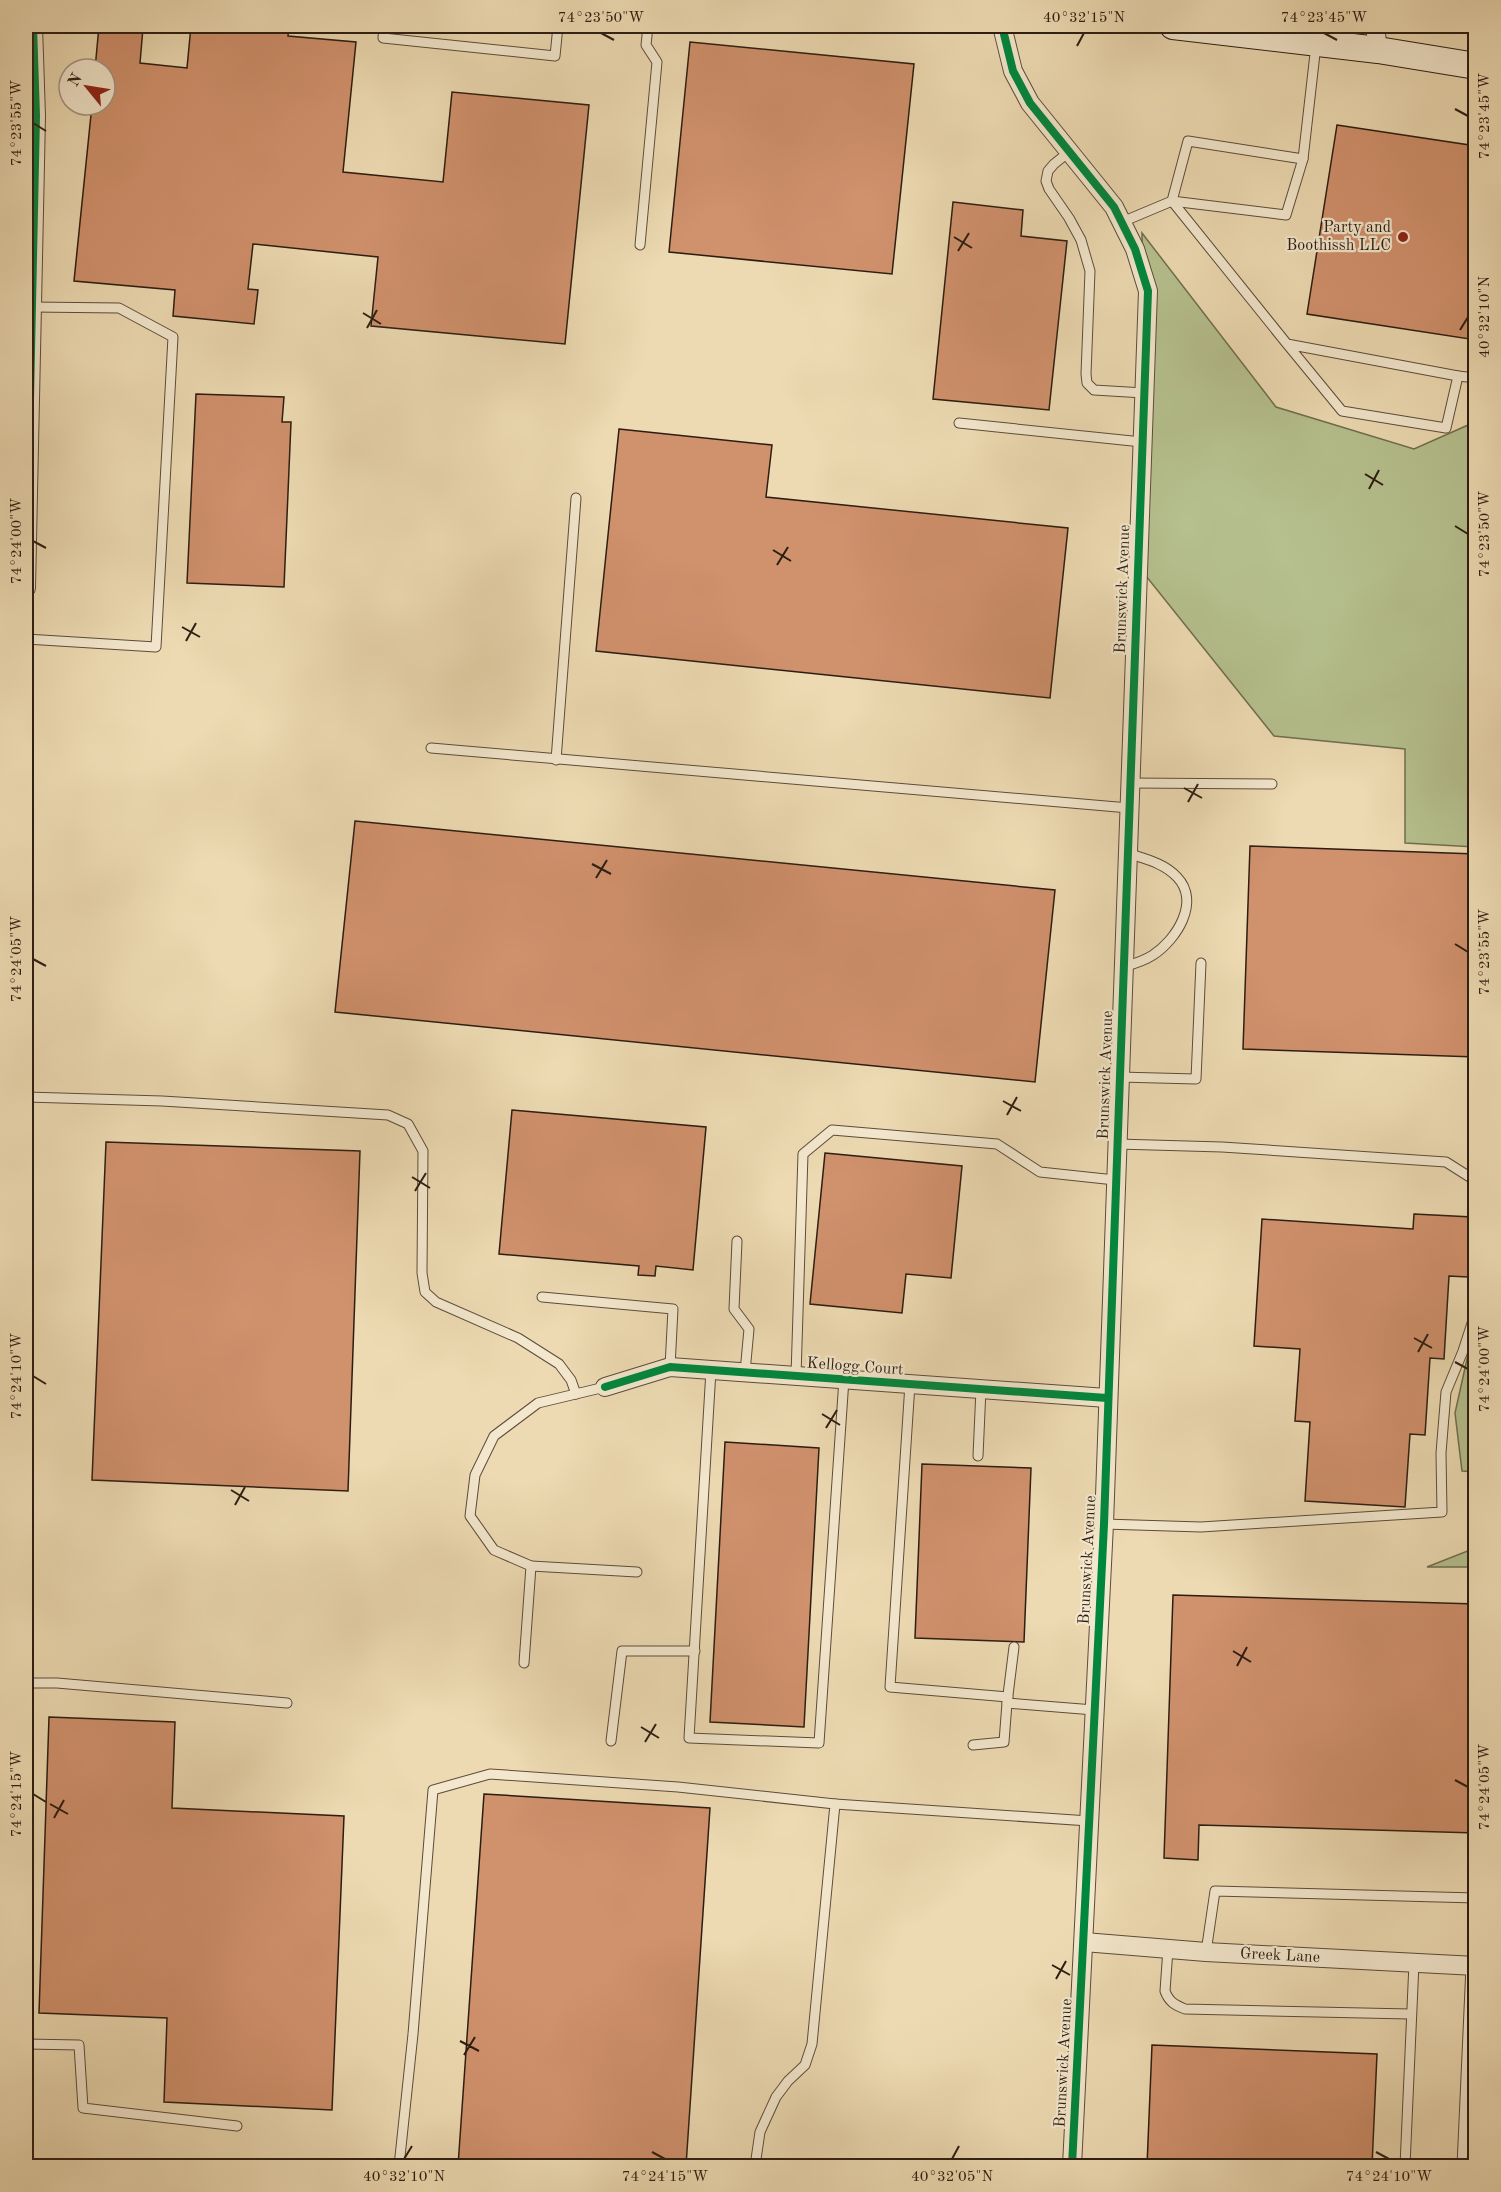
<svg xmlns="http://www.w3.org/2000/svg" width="1501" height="2192" font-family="'Old Standard TT',serif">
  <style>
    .green { fill: #b5c08e; stroke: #706e50; stroke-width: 1.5 }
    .building { fill: #d0916d; stroke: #2c1d12; stroke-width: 1.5 }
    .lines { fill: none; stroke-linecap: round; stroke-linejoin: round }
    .lane-casing { stroke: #5c4c3a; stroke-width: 11 }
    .street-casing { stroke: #5c4c3a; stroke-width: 20 }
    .secondary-casing { stroke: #2c1d12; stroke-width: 28 }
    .lane { stroke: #f3e7cd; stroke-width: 9 }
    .street { stroke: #f3e7cd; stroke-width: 18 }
    .secondary { stroke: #f3e7cd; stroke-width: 26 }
    .cycleway-casing { stroke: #f3e7cd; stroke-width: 11 }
    .cycleway { stroke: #00873e; stroke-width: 8 }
    .ticks { fill: none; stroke: #2c1d12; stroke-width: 2 }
    .poi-dot { fill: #8f2418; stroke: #f3e7cd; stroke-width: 2 }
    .labels { text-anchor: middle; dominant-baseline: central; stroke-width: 4.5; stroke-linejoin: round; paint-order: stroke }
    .poi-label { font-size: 16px; fill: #2c1d12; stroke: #f3e7cd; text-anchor: end }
    .street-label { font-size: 16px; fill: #2c1d12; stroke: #f3e7cd }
    .neatline { fill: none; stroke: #2c1d12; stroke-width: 2 }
    .ticks-label { font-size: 15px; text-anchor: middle; fill: #2c1d12 }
  </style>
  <rect width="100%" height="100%" fill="#eddab2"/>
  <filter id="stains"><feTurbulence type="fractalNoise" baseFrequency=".00333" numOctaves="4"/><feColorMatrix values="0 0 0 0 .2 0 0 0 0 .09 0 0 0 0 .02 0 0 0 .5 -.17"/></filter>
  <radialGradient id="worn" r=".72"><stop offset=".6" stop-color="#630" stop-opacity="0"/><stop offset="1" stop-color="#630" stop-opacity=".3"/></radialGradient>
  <!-- green -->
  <g class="green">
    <polygon points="1142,233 1276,407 1414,449 1475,422 1475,847 1405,843 1405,749 1274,736 1146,576"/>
    <polygon points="1475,1323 1475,1472 1462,1471 1455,1413"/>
    <polygon points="1475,1548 1475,1567 1427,1567"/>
  </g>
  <!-- building -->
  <g class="building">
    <polygon points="99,26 143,28 140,63 187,68 191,26 289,26 288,36 356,42 343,172 443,182 452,92 589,105 565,344 371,326 378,257 253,244 248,289 258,290 254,324 173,316 175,290 74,281 92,105 105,105 105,69 95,69"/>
    <polygon points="690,42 914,64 892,274 669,252"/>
    <polygon points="1337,125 1476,146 1476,340 1307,314"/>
    <polygon points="953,202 1023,210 1021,236 1067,241 1049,410 933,399"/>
    <polygon points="196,394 284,397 282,422 291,422 284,587 187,583"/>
    <polygon points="619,429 772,445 766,497 1068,528 1050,698 596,651"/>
    <polygon points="355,821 1055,890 1035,1082 335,1012"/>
    <polygon points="1250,846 1476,854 1476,1057 1243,1049"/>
    <polygon points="512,1110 706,1127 693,1270 656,1266 655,1276 638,1275 639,1266 499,1254"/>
    <polygon points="106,1142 360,1151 348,1491 92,1480"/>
    <polygon points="825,1153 962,1166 951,1278 906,1274 902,1313 810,1304"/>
    <polygon points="1414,1214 1472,1217 1468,1277 1449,1276 1444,1359 1430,1358 1425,1435 1410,1434 1405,1507 1305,1501 1310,1422 1295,1421 1300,1349 1254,1346 1262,1219 1413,1229"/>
    <polygon points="725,1442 819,1448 804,1727 710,1722"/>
    <polygon points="922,1464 1031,1468 1024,1642 915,1638"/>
    <polygon points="1173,1595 1476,1604 1476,1833 1199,1825 1198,1860 1164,1858"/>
    <polygon points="49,1717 175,1722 172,1808 344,1816 332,2110 164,2102 167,2018 39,2013"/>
    <polygon points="484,1794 710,1808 686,2166 458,2166"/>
    <polygon points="1152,2045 1377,2054 1372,2166 1147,2166"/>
  </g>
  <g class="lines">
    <!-- lane casing -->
    <g class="lane-casing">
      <g id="lane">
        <polyline points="384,26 383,38 555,56 558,26"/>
        <polyline points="1069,152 1054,164 1048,171 1046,181 1049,189 1069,218 1081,240 1090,271 1086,374 1087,383 1094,390 1144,393"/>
        <polyline points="1303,159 1316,45"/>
        <polyline points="1172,201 1287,344 1458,376 1446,428 1342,411 1287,344"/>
        <polyline points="1122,222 1172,201 1188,141 1303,159 1286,215 1172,201"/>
        <polyline points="640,245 657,62 646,45 648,26"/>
        <polyline points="1458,376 1476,378"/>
        <polyline points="959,423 1142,442"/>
        <polyline points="26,639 156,647 173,337 119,308 32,307"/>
        <polyline points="431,748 1129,808"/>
        <polyline points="556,760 576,498"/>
        <polyline points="1130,783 1272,784"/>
        <path d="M1123 967C1134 964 1144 961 1153 955 1176 940 1201 902 1177 877 1164 863 1145 859 1127 853"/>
        <polyline points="1119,1077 1196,1079 1201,963"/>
        <polyline points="26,1097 162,1101 388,1115 408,1124 423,1151 422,1273 425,1292 436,1302 518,1338 559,1364 571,1380 576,1394"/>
        <polyline points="1117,1144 1222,1147 1446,1162 1476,1181"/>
        <polyline points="737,1241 734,1309 749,1329 745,1372"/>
        <polyline points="542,1297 673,1309 670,1367"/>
        <polyline points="711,1370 689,1738 819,1743 844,1379"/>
        <polyline points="796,1376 803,1154 832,1130 997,1144 1040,1172 1115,1180"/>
        <polyline points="910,1384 890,1687 1008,1697"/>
        <polyline points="978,1456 981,1389"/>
        <polyline points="1104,1524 1201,1527 1442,1512 1441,1453 1446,1392 1463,1351 1476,1311"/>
        <polyline points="531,1566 637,1572"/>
        <polyline points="1014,1647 1007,1703 1094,1710"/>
        <polyline points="524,1663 531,1566 494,1550 470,1516 475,1475 494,1436 538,1403 605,1387"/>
        <polyline points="26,1683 57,1683 287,1703"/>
        <polyline points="611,1741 622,1651 695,1651"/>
        <polyline points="973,1745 1004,1742 1007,1703"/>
        <polyline points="835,1804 1089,1821"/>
        <path d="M1168 1949 1165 1991C1169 2002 1175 2005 1185 2009L1410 2014"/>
        <polyline points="1206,1952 1215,1891 1476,1898"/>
        <polyline points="26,2044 79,2045 83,2108 237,2126"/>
        <polyline points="399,2166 413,2034 433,1790 490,1774 678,1787 835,1804 812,2044 805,2065 788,2081 776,2097 760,2132 755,2166"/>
        <polyline points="1405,2166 1414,1963"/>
        <polyline points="1462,2166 1471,1966"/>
      </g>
    </g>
    <!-- street casing -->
    <g class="street-casing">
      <g id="street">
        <polyline points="1002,26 1013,71 1030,103 1114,207 1135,249 1148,291 1104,1524 1072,2166"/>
        <polyline points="1375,26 1378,50"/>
        <polyline points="26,588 36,116 33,26"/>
        <polyline points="605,1387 670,1367 1107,1398"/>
        <polyline points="1084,1942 1206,1952 1476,1966"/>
      </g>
    </g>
    <!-- secondary casing -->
    <g class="secondary-casing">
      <polyline id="secondary" points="1173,26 1378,50 1476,66"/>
    </g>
    <!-- lane -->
    <use href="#lane" class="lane"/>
    <!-- street -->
    <use href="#street" class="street"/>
    <!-- secondary -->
    <use href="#secondary" class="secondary"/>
    <!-- cycleway casing -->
    <g class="cycleway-casing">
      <g id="cycleway">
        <polyline points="1002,26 1013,71 1030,103 1114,207 1135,249 1148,291 1104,1524 1072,2166"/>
        <polyline points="26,588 36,116 33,26"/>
        <polyline points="605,1387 670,1367 1107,1398"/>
      </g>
    </g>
    <!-- cycleway -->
    <use href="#cycleway" class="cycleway"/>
  </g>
  <!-- ticks -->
  <path class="ticks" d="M601 33 614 40M1324 33 1337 40M1077 46 1084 33M1455 109 1468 116M33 123 46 131M954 237 972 248M958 251 969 233M363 313 381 324M367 328 377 310M1460 330 1468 317M1365 474 1383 485M1369 489 1379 470M1455 526 1468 534M33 541 46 548M773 550 791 561M777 565 788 547M182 627 200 637M186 641 196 623M1184 788 1202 798M1188 802 1198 784M592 864 611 874M596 878 607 860M1455 944 1468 952M33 959 46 966M1003 1101 1021 1111M1007 1115 1017 1097M412 1177 430 1188M415 1191 426 1173M1414 1338 1432 1348M1418 1352 1428 1334M1455 1362 1468 1369M33 1376 46 1384M822 1414 840 1425M826 1428 837 1410M231 1490 249 1501M235 1505 245 1487M1233 1651 1251 1662M1237 1666 1247 1647M641 1727 659 1738M645 1742 656 1724M1455 1780 1468 1787M33 1794 46 1802M50 1804 68 1814M54 1818 64 1800M1052 1965 1070 1975M1056 1979 1066 1961M460 2041 479 2051M464 2055 475 2037M652 2152 665 2159M1376 2152 1389 2159M404 2159 412 2146M952 2159 959 2146"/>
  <!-- markers -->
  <circle class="poi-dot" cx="1403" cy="237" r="6"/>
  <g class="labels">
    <!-- poi labels -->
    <g class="poi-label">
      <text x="1391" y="228">Party and<tspan x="1391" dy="18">Boothissh LLC</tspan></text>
    </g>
    <!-- street labels -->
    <g class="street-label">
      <text transform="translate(1123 589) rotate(-88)">Brunswick Avenue</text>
      <text transform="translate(1106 1075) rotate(-88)">Brunswick Avenue</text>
      <text transform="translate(855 1367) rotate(4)">Kellogg Court</text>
      <text transform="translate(1088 1560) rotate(-87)">Brunswick Avenue</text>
      <text transform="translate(1280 1956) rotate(3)">Greek Lane</text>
      <text transform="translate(1064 2063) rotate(-87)">Brunswick Avenue</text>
    </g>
  </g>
  <!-- margin -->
  <rect width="1501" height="2192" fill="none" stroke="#eddab2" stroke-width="66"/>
  <!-- north arrow -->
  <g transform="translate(87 87) rotate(300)"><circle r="28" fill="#f3e7cd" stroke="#a39682" stroke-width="1.5"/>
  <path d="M0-4.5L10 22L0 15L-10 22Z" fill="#8f2418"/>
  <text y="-9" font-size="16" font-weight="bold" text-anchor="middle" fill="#2c1d12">N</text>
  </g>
  <rect x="33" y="33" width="1435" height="2126" class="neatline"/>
  <g class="ticks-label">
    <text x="601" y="22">74°23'50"W</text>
    <text x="1084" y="22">40°32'15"N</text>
    <text x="1324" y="22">74°23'45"W</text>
    <text transform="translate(1484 116) rotate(-90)" y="5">74°23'45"W</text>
    <text transform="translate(16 123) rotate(-90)" y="5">74°23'55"W</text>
    <text transform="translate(1484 317) rotate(-90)" y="5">40°32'10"N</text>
    <text transform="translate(1484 534) rotate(-90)" y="5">74°23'50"W</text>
    <text transform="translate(16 541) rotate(-90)" y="5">74°24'00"W</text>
    <text transform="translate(1484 952) rotate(-90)" y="5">74°23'55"W</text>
    <text transform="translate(16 959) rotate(-90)" y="5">74°24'05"W</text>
    <text transform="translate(1484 1369) rotate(-90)" y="5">74°24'00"W</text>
    <text transform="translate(16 1376) rotate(-90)" y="5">74°24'10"W</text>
    <text transform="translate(1484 1787) rotate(-90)" y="5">74°24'05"W</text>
    <text transform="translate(16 1794) rotate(-90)" y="5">74°24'15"W</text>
    <text x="404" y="2181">40°32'10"N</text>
    <text x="665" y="2181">74°24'15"W</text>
    <text x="952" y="2181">40°32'05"N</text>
    <text x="1389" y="2181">74°24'10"W</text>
  </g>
  <rect width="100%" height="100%" filter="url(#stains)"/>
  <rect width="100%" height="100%" fill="url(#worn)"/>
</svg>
